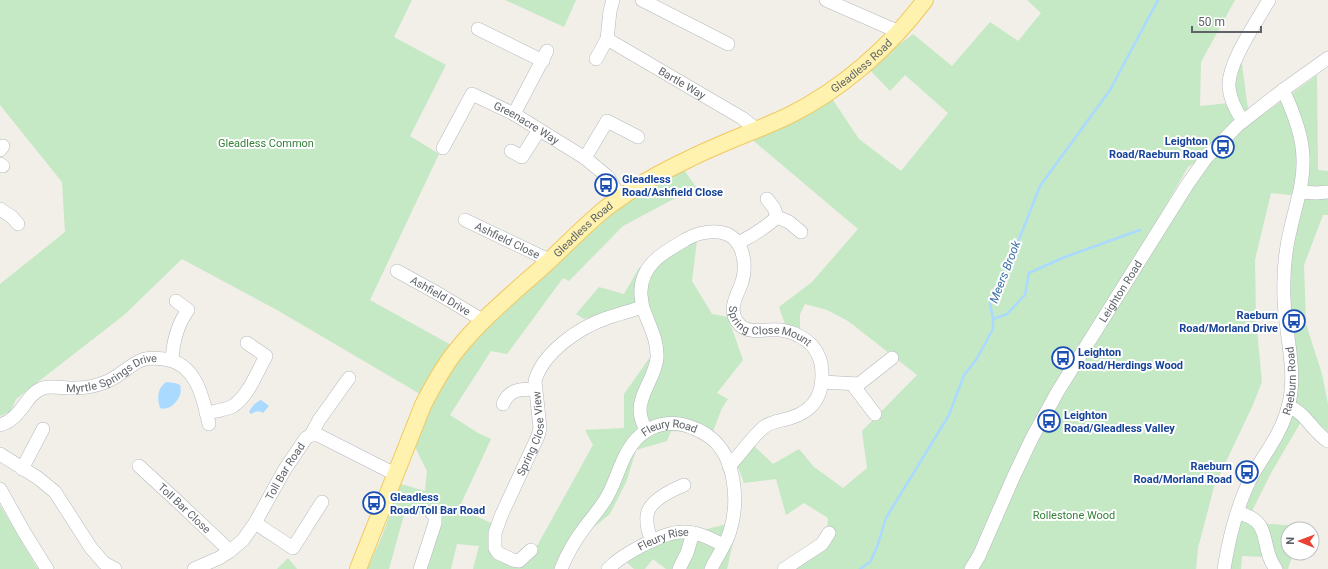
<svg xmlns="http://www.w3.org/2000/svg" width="1328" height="569" font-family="Roboto,sans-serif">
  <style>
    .green { fill: #c5e8c5; fill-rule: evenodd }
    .water { fill: #aadaff }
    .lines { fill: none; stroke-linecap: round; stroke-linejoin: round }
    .stream { stroke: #aadaff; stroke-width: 2.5 }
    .minor-casing { stroke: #b5b8bc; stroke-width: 14 }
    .major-casing { stroke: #f2c960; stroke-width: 18 }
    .minor { stroke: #fff; stroke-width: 13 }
    .major { stroke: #fff2af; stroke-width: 16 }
    .labels { text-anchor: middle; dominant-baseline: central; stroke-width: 4; stroke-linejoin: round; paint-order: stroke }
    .street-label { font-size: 11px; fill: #5f6368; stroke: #fff }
    .transit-label { font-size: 11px; font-weight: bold; fill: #164399; stroke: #fff; text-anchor: start }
    .park-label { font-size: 11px; fill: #348238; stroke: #fff }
    .water-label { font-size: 12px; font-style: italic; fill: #4174aa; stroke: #fff }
  </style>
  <rect width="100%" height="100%" fill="#f1efe8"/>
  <!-- green -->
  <g class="green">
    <polygon points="0,0 412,0 394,37 446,65 410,136 439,154 370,300 451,345 420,394 277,310 182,259 124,315 16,399 11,411 0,416 0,284 65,232 62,182 0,105"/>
    <polygon points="505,0 576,0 564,27"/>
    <path d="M1027 0H1235L1201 62 1200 106 1230 103 1241 57 1250 124 1317 75 1318 170 1328 171V215H1323L1304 265 1306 324 1322 374 1328 404V432L1320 425 1302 420 1271 473 1252 511 1268 524 1301 526 1300 529H1288V553H1293L1288 569H1283L1263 557 1242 556 1241 569H1229L1237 537 1246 505 1295 399 1288 305V262L1299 196 1271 193 1255 260 1256 319 1262 382 1252 407 1214 487 1198 548 1196 569H794L826 545 828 518 804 503 786 515 776 479 744 483 737 465 754 446 773 464 799 449 814 467 843 488 867 468 862 431 917 375 848 321 827 310 805 304 800 314V330L785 324 779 307 812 282 858 229 749 137 831 97 859 139 901 171 948 113 905 75 890 91 868 68 913 34 952 66 990 22 1018 41 1041 13ZM1234 140 1204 168 1154 226 1188 167Z"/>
    <polygon points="682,167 696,187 623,226 569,281 563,278 507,354 491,351 450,415 478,433 491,439 459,508 493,524 493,547 527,564 593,445 585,430 624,428 624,394 653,353 641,303 584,319 576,314 599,287 624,294 639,268 697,240 692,281 712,314 728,317 743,360 717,393 728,399 722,408 712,434 671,431 667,441 636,450 627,480 610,514 570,547 560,569 473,569 479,546 457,544 451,569 421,569 435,518 405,511 389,569 367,569 382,536 401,484 425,491 427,471 413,443 426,410 461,353 525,293 638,190"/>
    <polygon points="0,505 36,566 39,569 0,569"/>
    <polygon points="731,523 734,538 727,569 666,569 653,559 645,569 634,569 622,558 652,534 695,532"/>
    <polygon points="288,558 297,569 277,569"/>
  </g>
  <!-- water -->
  <g class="water">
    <path d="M166 382 175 383 180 385C181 389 181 392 180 395 177 403 168 411 160 408 157 398 157 389 166 382Z"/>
    <path d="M261 400 269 406 263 413C258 410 256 411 251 414L249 412C252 406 255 403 261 400Z"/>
  </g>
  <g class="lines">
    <!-- stream -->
    <g class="stream">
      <polyline points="993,319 1007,314 1025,295 1029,273 1065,257 1140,230"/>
      <polyline points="860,569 870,562 877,547 886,518 949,415 964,375 976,360 993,329 993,319 990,303 1022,232 1040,186 1110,90 1158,0"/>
    </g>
    <!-- minor casing -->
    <g class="minor-casing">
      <g id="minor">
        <polyline points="642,0 728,44"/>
        <polyline points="826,0 899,32"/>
        <polyline points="478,29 543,61"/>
        <path id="s1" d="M607 39 742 118 751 125 754 131"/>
        <polyline points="596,59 607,39 610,11 613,0"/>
        <polyline points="514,114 547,51"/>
        <path d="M1243 121C1236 111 1230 100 1229 87 1227 64 1257 21 1269 0"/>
        <path id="s2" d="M443 148 472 94 514 114 585 158 608 177 620 198"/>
        <polyline points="0,150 3,146"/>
        <polyline points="511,151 522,157 539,130"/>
        <polyline points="585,158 607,121 638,137"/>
        <polyline points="0,164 3,166"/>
        <polyline points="1301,192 1316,193 1328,192"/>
        <polyline points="767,199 774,208 777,217 789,222 801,232"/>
        <polyline points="0,209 12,217 18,224"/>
        <path id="s3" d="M465 220 549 260"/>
        <path d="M738 243C752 236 765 228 777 217"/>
        <path id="s4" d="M397 271 437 293 484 321"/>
        <path d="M172 360C173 342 177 325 188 310L176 301"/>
        <polyline points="822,382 859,384 892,358"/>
        <polyline points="852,384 875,414"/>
        <path d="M503 404C509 389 521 389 535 389"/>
        <path d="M1289 407C1307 413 1312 432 1328 441"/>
        <path d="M206 413C215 411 226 410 233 406 249 395 257 372 266 356L247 343"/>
        <path id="s5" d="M0 425C23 418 25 394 43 388 51 385 67 389 76 388 85 388 95 386 103 383 118 379 128 365 142 360 149 357 157 358 164 359 196 363 203 397 209 424"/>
        <path id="s6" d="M646 431C643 424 640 418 640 410 640 393 655 377 657 358 658 340 649 325 643 308 642 305 642 300 641 296 639 266 662 253 685 240 698 232 719 228 732 237 737 241 740 246 742 252 745 262 745 272 742 282 737 296 726 311 740 325 750 335 769 328 781 330 787 331 794 333 799 336 810 341 818 351 821 363 825 390 817 410 790 418 781 421 772 421 764 427 751 438 741 454 729 466"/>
        <polyline points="311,435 319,420 349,378"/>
        <polyline points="0,454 38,478 55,492 91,548 104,563 115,569"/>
        <path id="s7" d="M139 466 176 500 230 551"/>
        <polyline points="22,469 43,429"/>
        <polyline points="0,489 24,532 47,569"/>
        <path d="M1238 513C1274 520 1259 548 1276 569"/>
        <polyline points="255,523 293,548 322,502"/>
        <path d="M652 541C649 534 646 525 647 516 648 501 672 490 684 485"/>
        <path id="s8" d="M531 550 519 561 513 560 498 553 495 548V533L501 516 538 436 540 428 535 381C543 352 580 327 607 318 618 314 631 311 642 307"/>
        <path id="s9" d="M194 569 219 558 230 551 243 540 255 523 285 469 306 438 311 435H318L395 474"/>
        <polyline points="420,569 435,523 435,516 431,512"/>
        <path id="s10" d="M561 569C567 554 575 540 585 527 593 516 602 507 608 495 620 473 623 446 646 431 660 422 678 421 693 428 699 430 706 434 711 438 736 458 739 503 730 531 726 545 717 556 711 569"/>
        <path id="s11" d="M608 569C621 555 663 532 682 532 697 531 711 539 723 545"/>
        <polyline points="679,569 687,553 693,533"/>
        <polyline points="784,569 822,544 829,533"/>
        <path id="s12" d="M971 569 979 556 1013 478 1032 438 1058 391 1187 185 1206 158 1237 126 1283 90 1328 58"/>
        <path id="s13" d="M1224 569C1229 538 1238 502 1253 474 1266 452 1282 432 1288 407 1298 372 1285 335 1284 299 1283 275 1285 250 1291 227 1296 204 1304 183 1303 159 1303 136 1293 111 1283 90"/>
      </g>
    </g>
    <!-- major casing -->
    <g class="major-casing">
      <g id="major">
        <path id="s14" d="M358 569 423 405C433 386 443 367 456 351 477 324 505 300 531 277 557 255 580 229 606 208 631 189 663 171 691 158 723 142 756 131 788 116 841 90 890 47 925 0"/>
      </g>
    </g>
    <!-- minor -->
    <use href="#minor" class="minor"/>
    <!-- major -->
    <use href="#major" class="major"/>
  </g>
  <!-- icons -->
  <defs>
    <g id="bus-ring" transform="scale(1.15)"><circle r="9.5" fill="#fff" stroke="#1a4fb4" stroke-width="1.5"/><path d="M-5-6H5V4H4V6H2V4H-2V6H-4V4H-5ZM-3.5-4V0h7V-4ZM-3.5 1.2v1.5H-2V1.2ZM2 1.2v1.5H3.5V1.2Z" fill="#1a4fb4"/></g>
  </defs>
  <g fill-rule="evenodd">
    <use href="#bus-ring" x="1223" y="147"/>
    <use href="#bus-ring" x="606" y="185"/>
    <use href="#bus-ring" x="1294" y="321"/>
    <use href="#bus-ring" x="1063" y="358"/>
    <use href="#bus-ring" x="1049" y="421"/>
    <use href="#bus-ring" x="1247" y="472"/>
    <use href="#bus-ring" x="374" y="503"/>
  </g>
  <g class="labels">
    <!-- street labels -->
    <g class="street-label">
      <text stroke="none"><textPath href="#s14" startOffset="741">Gleadless Road</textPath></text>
      <text stroke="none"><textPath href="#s1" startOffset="87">Bartle Way</textPath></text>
      <text stroke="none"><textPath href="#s2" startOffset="123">Greenacre Way</textPath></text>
      <text stroke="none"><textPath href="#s14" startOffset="416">Gleadless Road</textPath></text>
      <text stroke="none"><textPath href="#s3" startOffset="47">Ashfield Close</textPath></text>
      <text stroke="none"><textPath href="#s12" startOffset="316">Leighton Road</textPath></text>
      <text stroke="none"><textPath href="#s4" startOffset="50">Ashfield Drive</textPath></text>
      <text stroke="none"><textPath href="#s6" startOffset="389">Spring Close Mount</textPath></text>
      <text stroke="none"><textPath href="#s5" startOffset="130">Myrtle Springs Drive</textPath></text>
      <text stroke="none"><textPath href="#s13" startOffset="202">Raeburn Road</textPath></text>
      <text stroke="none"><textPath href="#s8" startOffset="167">Spring Close View</textPath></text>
      <text stroke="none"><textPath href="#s10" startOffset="188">Fleury Road</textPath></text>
      <text stroke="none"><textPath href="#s9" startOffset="138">Toll Bar Road</textPath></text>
      <text stroke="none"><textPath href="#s7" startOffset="62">Toll Bar Close</textPath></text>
      <text stroke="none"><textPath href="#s11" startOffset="64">Fleury Rise</textPath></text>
    </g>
    <!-- transit labels -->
    <g class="transit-label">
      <text x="1208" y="141" text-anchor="end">Leighton<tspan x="1208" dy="13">Road/Raeburn Road</tspan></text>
      <text x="622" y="179">Gleadless<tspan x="622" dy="13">Road/Ashfield Close</tspan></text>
      <text x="1278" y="315" text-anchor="end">Raeburn<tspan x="1278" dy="13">Road/Morland Drive</tspan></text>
      <text x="1078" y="352">Leighton<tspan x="1078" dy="13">Road/Herdings Wood</tspan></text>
      <text x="1064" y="415">Leighton<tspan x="1064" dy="13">Road/Gleadless Valley</tspan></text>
      <text x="1232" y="466" text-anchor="end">Raeburn<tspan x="1232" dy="13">Road/Morland Road</tspan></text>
      <text x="390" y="497">Gleadless<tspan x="390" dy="13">Road/Toll Bar Road</tspan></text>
    </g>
    <!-- park labels -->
    <g class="park-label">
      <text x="266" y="143">Gleadless Common</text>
      <text x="1074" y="515">Rollestone Wood</text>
    </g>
    <!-- water labels -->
    <g class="water-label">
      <text transform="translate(1005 272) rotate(-69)">Meers Brook</text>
    </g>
  </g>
  <!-- north arrow -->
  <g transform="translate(1300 541) rotate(271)"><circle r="19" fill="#ffffff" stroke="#bfc1c3"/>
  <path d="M0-3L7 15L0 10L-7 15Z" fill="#ea4335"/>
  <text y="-6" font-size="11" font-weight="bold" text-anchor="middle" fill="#5f6368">N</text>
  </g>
  <!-- scale -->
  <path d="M1192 26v6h69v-6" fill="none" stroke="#5f6368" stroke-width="2"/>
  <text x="1198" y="26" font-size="12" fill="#5f6368" stroke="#ffffff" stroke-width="3" paint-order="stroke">50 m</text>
</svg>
